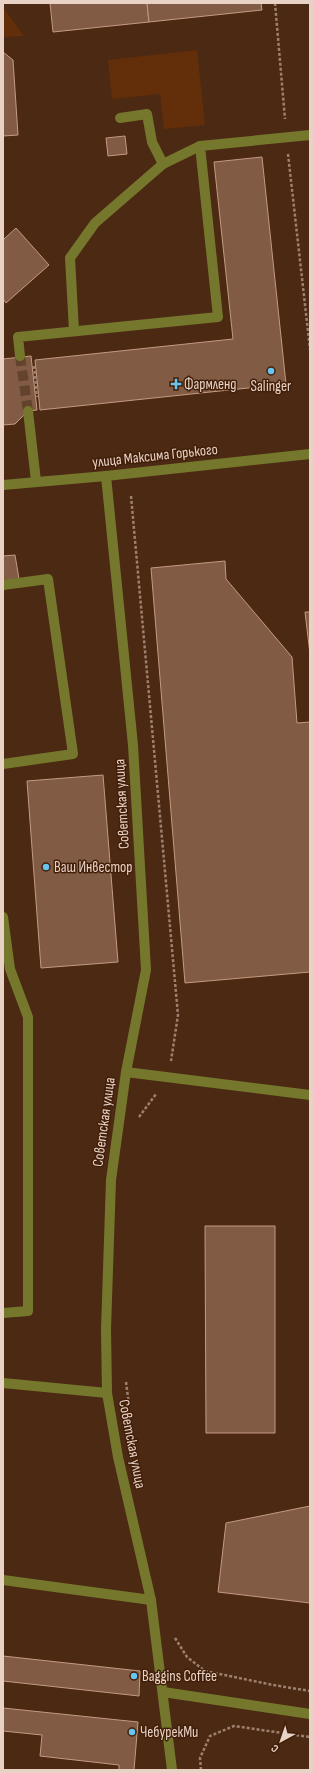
<svg xmlns="http://www.w3.org/2000/svg" width="313" height="1773" font-family="'Sofia Sans Condensed',sans-serif">
  <style>
    .green { fill: #622f0a }
    .building { fill: #815b44; stroke: #c59a82 }
    .lines { fill: none; stroke-linecap: round; stroke-linejoin: round }
    .minor-tunnel { stroke: #63422e; stroke-width: 10; stroke-dasharray: 10 5; stroke-linecap: butt }
    .path { stroke: #9d8170; stroke-width: 2.5; stroke-dasharray: 3 2; stroke-linecap: butt }
    .minor { stroke: #75782c; stroke-width: 10 }
    .poi-dot { fill: #68c4f0; stroke: #411f09; stroke-width: 1.5 }
    .labels { text-anchor: middle; dominant-baseline: central; stroke-width: 3; stroke-linejoin: round; paint-order: stroke }
    .poi-label { font-size: 15px; fill: #e8d1c5; stroke: #411f09; text-anchor: start }
    .street-label { font-size: 15px; fill: #e8d1c5; stroke: #411f09 }
  </style>
  <rect width="100%" height="100%" fill="#4c2913"/>
  <!-- green -->
  <g class="green">
    <polygon points="3,7 24,36 3,37"/>
    <polygon points="197,50 205,125 164,129 160,94 112,99 108,60"/>
  </g>
  <!-- building -->
  <g class="building">
    <polygon points="50,3 147,3 149,22 53,32"/>
    <polygon points="147,3 261,3 262,10 149,22"/>
    <polygon points="3,52 13,60 18,135 3,136"/>
    <polygon points="125,136 127,154 108,156 106,138"/>
    <polygon points="262,157 286,384 40,410 35,360 233,339 214,162"/>
    <polygon points="16,228 49,265 6,303 3,299 3,240"/>
    <polygon points="31,356 37,410 28,411 15,424 3,425 3,359"/>
    <polygon points="15,555 19,579 3,581 3,556"/>
    <polygon points="225,561 226,579 292,657 297,723 310,722 310,972 185,983 151,568"/>
    <polygon points="305,612 310,612 310,654"/>
    <polygon points="103,775 118,962 41,968 27,781"/>
    <polygon points="205,1226 275,1226 275,1433 206,1433"/>
    <polygon points="310,1506 310,1603 218,1592 226,1523"/>
    <polygon points="3,1656 140,1671 139,1696 3,1681"/>
    <polygon points="3,1708 138,1722 134,1770 119,1770 119,1765 40,1756 42,1735 3,1731"/>
  </g>
  <g class="lines">
    <!-- minor-tunnel -->
    <polyline class="minor-tunnel" points="20,356 28,411"/>
    <!-- path -->
    <g class="path">
      <polyline points="275,3 285,119"/>
      <polyline points="288,154 310,349"/>
      <polyline points="34,366 37,397"/>
      <polyline points="131,496 178,1015 171,1061"/>
      <polyline points="139,1117 156,1094"/>
      <polyline points="126,1382 129,1405"/>
      <polyline points="175,1638 187,1657 205,1671 273,1685 310,1691"/>
      <polyline points="201,1770 200,1758 210,1736 234,1726 310,1737"/>
    </g>
    <!-- minor -->
    <g class="minor">
      <polyline points="120,118 147,114 152,142 163,164"/>
      <polyline points="74,331 70,258 95,223 163,164 200,146"/>
      <polyline points="20,356 18,337 218,317 200,146 310,135"/>
      <polyline points="28,411 36,481"/>
      <polyline points="106,476 133,745 146,970 126,1072 111,1180 106,1329 107,1393 118,1457 151,1600 172,1770"/>
      <polyline points="3,485 106,476 310,454"/>
      <polyline points="3,585 48,579 73,754 3,764"/>
      <polyline points="3,917 10,969 28,1017 28,1311 3,1313"/>
      <polyline points="126,1072 310,1095"/>
      <polyline points="3,1383 107,1393"/>
      <polyline points="3,1580 151,1600"/>
      <polyline points="163,1692 310,1714"/>
    </g>
  </g>
  <!-- markers -->
  <g class="poi-dot">
    <circle cx="271" cy="371" r="4"/>
    <path d="M174 378h4v4h4v4h-4v4h-4v-4h-4v-4h4z"/>
    <circle cx="46" cy="867" r="4"/>
    <circle cx="134" cy="1676" r="4"/>
    <circle cx="132" cy="1732" r="4"/>
  </g>
  <g class="labels">
    <!-- poi labels -->
    <g class="poi-label">
      <text x="184" y="384">Фармленд</text>
      <text x="271" y="386" text-anchor="middle">Salinger</text>
      <text x="54" y="867">Ваш Инвестор</text>
      <text x="142" y="1676">Baggins Coffee</text>
      <text x="140" y="1732">ЧебурекМи</text>
    </g>
    <!-- street labels -->
    <g class="street-label">
      <text transform="translate(155 456) rotate(-6)">улица Максима Горького</text>
      <text transform="translate(122 804) rotate(-93)">Советская улица</text>
      <text transform="translate(104 1122) rotate(-82)">Советская улица</text>
      <text transform="translate(132 1444) rotate(79)">Советская улица</text>
    </g>
  </g>
  <!-- border -->
  <rect width="313" height="1773" fill="none" stroke="#e8d1c5" stroke-width="8"/>
  <!-- north arrow -->
  <g transform="translate(281 1741) rotate(220)" stroke="#411f09" stroke-width="3" paint-order="stroke">
  <path d="M0-3L7 15L0 10L-7 15Z" fill="#e8d1c5"/>
  <text y="-6" font-size="11" font-weight="bold" text-anchor="middle" fill="#e8d1c5">С</text>
  </g>
</svg>
